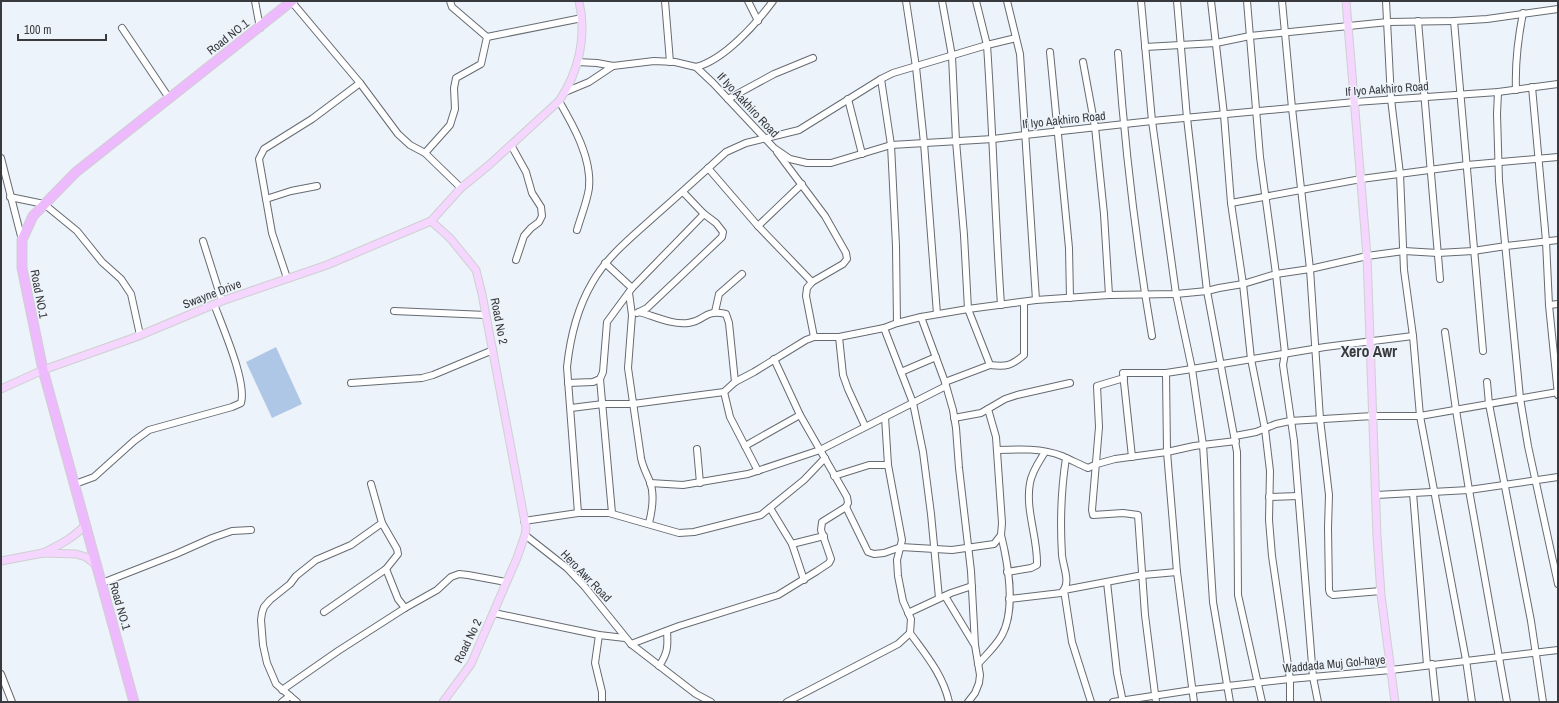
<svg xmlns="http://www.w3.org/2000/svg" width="1559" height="703" font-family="'Archivo Narrow',sans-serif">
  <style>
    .garden { fill: #aec7e6 }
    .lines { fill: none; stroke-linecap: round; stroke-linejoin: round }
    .minor-casing { stroke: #666b71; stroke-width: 8 }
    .major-casing { stroke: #cfd0d0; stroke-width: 9 }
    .highway-casing { stroke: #cfd0d0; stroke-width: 11 }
    .minor { stroke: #fff; stroke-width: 6 }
    .major { stroke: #f4d6fe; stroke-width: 7 }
    .highway { stroke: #edbafd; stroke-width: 9 }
    .labels { text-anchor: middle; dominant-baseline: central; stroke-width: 3; stroke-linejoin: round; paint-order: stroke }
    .street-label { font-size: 12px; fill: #383a3d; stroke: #edf3fa }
    .district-label { font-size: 16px; font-weight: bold; fill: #383a3d; stroke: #edf3fa }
  </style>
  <rect width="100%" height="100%" fill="#edf3fa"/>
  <!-- garden -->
  <polygon class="garden" points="276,347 302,404 272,418 246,362"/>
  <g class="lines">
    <!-- minor casing -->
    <g class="minor-casing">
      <g id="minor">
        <polyline points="255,1 260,28"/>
        <polyline points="291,1 360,83 398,134 410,145 425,153 461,188"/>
        <polyline points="665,1 670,62"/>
        <polyline points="748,1 758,21"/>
        <polyline points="906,1 916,67 924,143 937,314"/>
        <polyline points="942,1 952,56 956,141 964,235 968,309 990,365 945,382"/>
        <polyline points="976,1 987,45 1016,38"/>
        <polyline points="1007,1 1020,54 1036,300"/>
        <polyline points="1141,1 1152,121 1176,294 1192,369 1166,373 1167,452 1177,572 1194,702"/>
        <polyline points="1177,1 1187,118 1207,291 1237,452 1238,595 1262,702"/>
        <polyline points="1211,1 1224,115 1231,203 1243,284 1251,359 1265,429 1270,471 1269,520 1272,556 1290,679 1290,702"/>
        <polyline points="1247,1 1260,157 1276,274 1285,353 1283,365 1294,441 1313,677 1318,702"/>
        <polyline points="1282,1 1292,108 1310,269 1320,419 1329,495 1328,528 1329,590 1330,593 1333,595 1381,591"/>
        <polyline points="1386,1 1391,99 1400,174 1404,270 1413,336 1420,416 1466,660 1472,702"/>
        <polyline points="1418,21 1440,279"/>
        <polyline points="1454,21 1483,351"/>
        <polyline points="122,28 169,98"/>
        <polyline points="487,37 582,18"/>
        <polyline points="1145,47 1216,43 1250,36 1388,22 1454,21 1487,19 1558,9"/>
        <polyline points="1050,52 1069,248 1070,298"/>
        <path d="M1118 53C1125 148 1136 243 1152 336"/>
        <polyline points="577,62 597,63 613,66 654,61 675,62 696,67 713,83 774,148 790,159 807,163 831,163 891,145 993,139 1025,135 1152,121 1355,102 1498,92 1558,84"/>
        <polyline points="1083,62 1095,127 1104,214 1109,295"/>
        <path d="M696 67C724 60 756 24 773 1"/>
        <polyline points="881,79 891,145 896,246 897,323"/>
        <polyline points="1532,87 1546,241 1549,305 1558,395"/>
        <path d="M1516 90C1515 64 1518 38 1523 13"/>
        <polyline points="565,92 589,82 613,66"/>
        <polyline points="1498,92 1497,114 1499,181 1520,398 1528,446 1558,584"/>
        <polyline points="728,99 774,74 813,58"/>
        <polyline points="848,99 862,154"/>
        <path d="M559 101C573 125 592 158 589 188 587 202 581 216 577 230"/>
        <polyline points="511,145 526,172 532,193 541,207 542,216 539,222 531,228 524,236 516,260"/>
        <polyline points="777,152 825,216 846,253 847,259 843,264 812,282"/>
        <polyline points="425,153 450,125 455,109 454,88 456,78 481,64 487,37 452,7 450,1"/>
        <polyline points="1,158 22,240"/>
        <polyline points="708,168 758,226 812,282 807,288 806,296 814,337"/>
        <polyline points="10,197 44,204 77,231 102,262 121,279 131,294 140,335"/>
        <polyline points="266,199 291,191 317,186"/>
        <polyline points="1231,203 1361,179 1467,165 1558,157"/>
        <polyline points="758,226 802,184"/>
        <polyline points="203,241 222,301"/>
        <polyline points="605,263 632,288"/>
        <polyline points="287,278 272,233 259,159 264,149 312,119 360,83"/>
        <path d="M629 293 632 315 628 368 641 458C643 468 647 474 650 482 655 495 652 511 649 523"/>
        <polyline points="1549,305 1558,304"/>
        <polyline points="394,311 486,315"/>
        <path d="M639 312C654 316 672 325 688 323 706 321 703 309 726 314L729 323 735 382"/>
        <polyline points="715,312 719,294 742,274"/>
        <polyline points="637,313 647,308 722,237 723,232 716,223 704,214"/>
        <polyline points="921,317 945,382 953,410 956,428 959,468 971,571 975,645 980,675 979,683 975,693 968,702"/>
        <polyline points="884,328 913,403 923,452 931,514 939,598"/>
        <polyline points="1445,332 1456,410 1469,490 1507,702"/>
        <polyline points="839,337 843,375 848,389 865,426"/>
        <path d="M990 365C1006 367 1011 366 1024 355V302"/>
        <polyline points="901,372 936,357"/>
        <polyline points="1124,378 1097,386 1099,427 1092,510 1093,515 1123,513 1138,515 1145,615 1156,702"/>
        <polyline points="1487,382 1489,404 1531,621 1543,702"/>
        <polyline points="351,383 422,378 433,375 493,350"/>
        <polyline points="568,383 593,382 600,379"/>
        <polyline points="724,392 730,417 758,471"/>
        <polyline points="571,408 603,404 633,404 724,392 735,382 754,372 806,340 814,337 839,337 884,328 897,323 921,317 968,309 1036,300 1109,295 1176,294 1207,291 1219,288 1243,284 1276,274 1310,269 1367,256 1404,251 1438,253 1473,251 1506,246 1558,240"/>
        <polyline points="954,418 981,413 1005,399 1017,395 1070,383"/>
        <polyline points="1235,436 1256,432 1276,424 1290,421 1373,416 1420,416 1558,392"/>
        <polyline points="745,446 800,415"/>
        <polyline points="697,449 700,483"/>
        <path d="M997 450C1019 449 1042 448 1062 456 1071 460 1079 464 1088 468L1097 464 1115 459 1167 452 1194 446 1236 441"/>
        <polyline points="1132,457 1123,373 1166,373"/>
        <polyline points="834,476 869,465 888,465"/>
        <polyline points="650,483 683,485 748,474 820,450 946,386"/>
        <path d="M75 484 94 477 134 441 149 430 232 407 241 403C247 382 222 326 214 304"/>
        <polyline points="1413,493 1427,665"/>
        <polyline points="1376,495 1469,490 1558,477"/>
        <polyline points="1269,497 1298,496"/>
        <polyline points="846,507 868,552 874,554 884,553 901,547 952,550 994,544 1001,535 1002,523 996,437 988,409"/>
        <polyline points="770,508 792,544 804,580"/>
        <path d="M578 513 567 367C570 339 578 307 592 283 607 256 633 236 656 215 680 194 703 173 726 152L746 143 799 130 881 79 893 73 987 45C993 132 995 218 1001 305"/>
        <polyline points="612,513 600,379 603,372 607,322 632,288 704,214 683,192"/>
        <polyline points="524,521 578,513 609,513 679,533 694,532 761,515 804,480 825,458"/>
        <polyline points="525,535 567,568 585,587 631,644 696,694 711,702"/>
        <polyline points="792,544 824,536"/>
        <polyline points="386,569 398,599 405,608"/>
        <path d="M1007 572 1031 568 1037 565C1038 538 1025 510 1030 483 1032 471 1039 462 1045 452"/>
        <polyline points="1107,582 1117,673 1123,702"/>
        <polyline points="102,583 176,554 212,538 232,531 251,530"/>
        <polyline points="945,596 974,644"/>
        <path d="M1009 599 1061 593C1072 584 1063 567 1062 555 1060 522 1061 490 1066 458"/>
        <polyline points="324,612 386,569 398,554 397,549 382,523 371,484"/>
        <polyline points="494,613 599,635 625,638"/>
        <polyline points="908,613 951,593 972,586"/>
        <path d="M910 633C926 655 943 675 949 702"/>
        <polyline points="599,635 595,663 602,692 602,702"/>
        <polyline points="631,644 679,626 778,595 817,571 829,563 831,559 821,530 822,522 846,507 848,503 847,497 800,415 774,359"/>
        <path d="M978 664C986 655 996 646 1002 635 1016 609 1008 563 1001 535"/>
        <polyline points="1432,664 1436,702"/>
        <path d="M659 666C668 653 668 646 667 631"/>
        <polyline points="1,674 12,702"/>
        <polyline points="282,690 338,651 405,608 437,590 451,577 459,574 468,575 506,582"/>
        <polyline points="282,702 290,696"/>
        <polyline points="297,702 276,684 267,663 263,645 261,620 262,613 264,607 270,600 290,584 296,576 316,560 351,545 382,523"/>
        <polyline points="787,702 898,644 910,633 911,619 903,601 898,576 897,560 902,540 888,465 885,417"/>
        <polyline points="1091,702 1072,642 1064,590 1143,575 1177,572"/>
        <polyline points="1113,702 1192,690 1290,679 1391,670 1558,650"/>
        <polyline points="1230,702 1213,602 1203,445 1192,369 1325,347 1413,336"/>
      </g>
    </g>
    <!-- major casing -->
    <g class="major-casing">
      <g id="major">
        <polyline points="1346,1 1367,256 1377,536 1381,595 1395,702"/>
        <polyline points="1,389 43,370 136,337 222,301 327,265 431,221"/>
        <path d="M43 553C59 545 74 538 86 524"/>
        <polyline points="1,561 43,553 76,554 86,557 96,565"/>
        <path d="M443 702 471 664 517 558 525 535 526 528 482 294 476 270 450 238 431 221 461 188 489 165 559 101C579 72 587 36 579 1"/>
      </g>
    </g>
    <!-- highway casing -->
    <g class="highway-casing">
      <polyline id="highway" points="134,702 43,370 22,268 22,240 33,216 76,172 292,1"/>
    </g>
    <!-- minor -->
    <use href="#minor" class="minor"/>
    <!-- major -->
    <use href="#major" class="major"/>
    <!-- highway -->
    <use href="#highway" class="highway"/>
  </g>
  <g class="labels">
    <!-- street labels -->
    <g class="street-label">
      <text transform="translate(228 37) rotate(-38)">Road NO.1</text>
      <text transform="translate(1387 89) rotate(-4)">If Iyo Aakhiro Road</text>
      <text transform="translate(748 105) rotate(47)">If Iyo Aakhiro Road</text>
      <text transform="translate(1064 120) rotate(-6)">If Iyo Aakhiro Road</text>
      <text transform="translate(39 294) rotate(79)">Road NO.1</text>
      <text transform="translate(212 294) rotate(-21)">Swayne Drive</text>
      <text transform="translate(499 321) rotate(79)">Road No 2</text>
      <text transform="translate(586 576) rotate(46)">Hero Awr Road</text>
      <text transform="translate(120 606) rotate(74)">Road NO.1</text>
      <text transform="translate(468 641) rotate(-64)">Road No 2</text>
      <text transform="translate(1334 664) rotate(-5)">Waddada Muj Gol-haye</text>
    </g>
    <!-- district labels -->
    <g class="district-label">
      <text x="1369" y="351">Xero Awr</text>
    </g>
  </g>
  <!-- border -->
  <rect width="1559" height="703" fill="none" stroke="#383a3d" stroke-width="4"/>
  <!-- scale -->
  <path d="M18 34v6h88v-6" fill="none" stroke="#383a3d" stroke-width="2"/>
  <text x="24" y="34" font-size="12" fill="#383a3d" stroke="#edf3fa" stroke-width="3" paint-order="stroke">100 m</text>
</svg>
